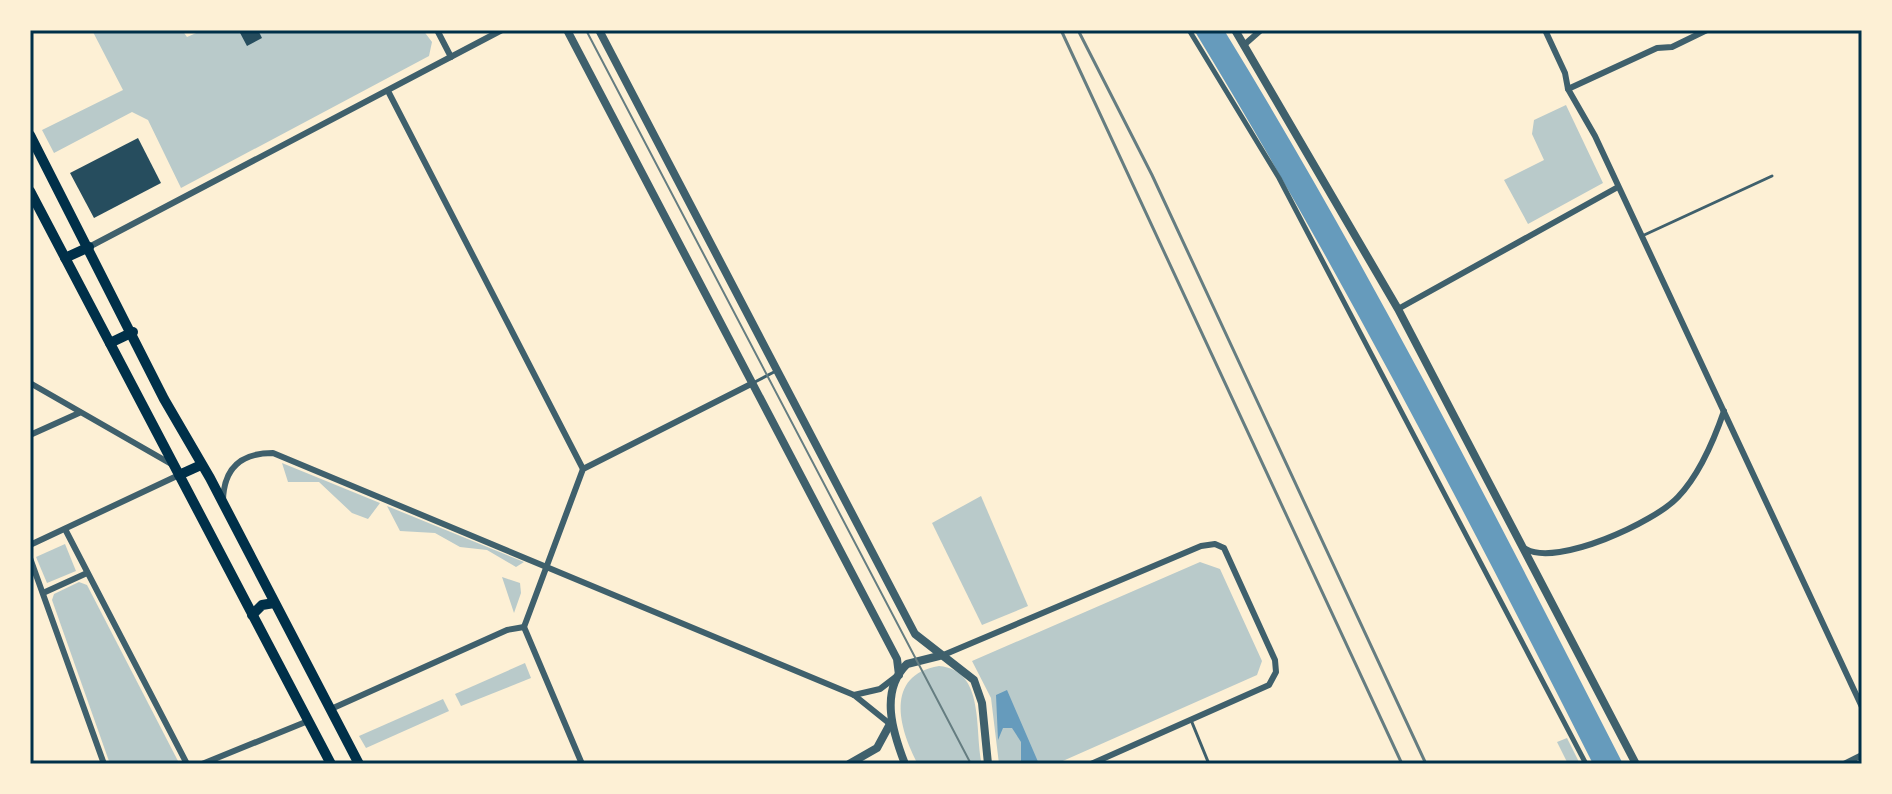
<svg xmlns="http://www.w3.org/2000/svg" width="1892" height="794" font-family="'Work Sans',sans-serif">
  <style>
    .green { fill: #b9caca }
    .water { fill: #669bbc }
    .building { fill: #264d5e }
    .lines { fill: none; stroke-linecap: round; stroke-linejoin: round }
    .service { stroke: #3f606c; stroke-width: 3 }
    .pedestrian { stroke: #3f606c; stroke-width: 5 }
    .minor { stroke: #3f606c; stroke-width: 6 }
    .tertiary { stroke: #3f606c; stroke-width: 8 }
    .primary { stroke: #003049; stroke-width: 10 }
    .tram { stroke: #657d81; stroke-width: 2 }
    .rail { stroke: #657d81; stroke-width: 3 }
    .neatline { fill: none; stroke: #003049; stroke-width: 3 }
  </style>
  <rect width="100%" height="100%" fill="#fdf0d5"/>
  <!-- green -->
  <g class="green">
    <polygon points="99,30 182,30 187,37 203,30 423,30 432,42 429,56 181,188 148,120 132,112 54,153 42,130 123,90 93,32"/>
    <polygon points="1566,105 1603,183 1528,224 1504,180 1544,160 1532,134 1534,120"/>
    <polygon points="282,463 380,503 368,519 352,513 319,482 288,482"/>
    <polygon points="981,496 1028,606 982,625 932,523"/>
    <polygon points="387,506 524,562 516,567 487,550 460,547 435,533 400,531"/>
    <polygon points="65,544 76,571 47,583 36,557"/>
    <polygon points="1200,562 1220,569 1262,661 1257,675 1056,764 999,764 991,698 972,661"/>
    <polygon points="502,577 520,583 521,593 514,613"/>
    <polygon points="79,582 87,585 178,761 171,764 110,764 52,600 54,594"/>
    <polygon points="525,663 531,678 461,706 455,694"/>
    <path d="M939 666C986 670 974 731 982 764H918C899 729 884 675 939 666Z"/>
    <polygon points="443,699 449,711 366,748 359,736"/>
    <polygon points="1567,738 1580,764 1568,764 1557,742"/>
  </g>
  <!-- water -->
  <g class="water">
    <path d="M1194 30H1224C1370 268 1496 516 1623 764H1593C1467 516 1339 268 1194 30Z"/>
    <polygon points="1007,690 1039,764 1021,764 1021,742 1012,728 1003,728 998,740 996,695"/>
  </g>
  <!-- building -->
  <g class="building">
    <polygon points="258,30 262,38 247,46 239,31"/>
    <polygon points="138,138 161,183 94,218 70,173"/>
  </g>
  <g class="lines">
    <!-- service -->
    <g class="service">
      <polyline points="1642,236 1772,176"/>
      <polyline points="753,383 774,372"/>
      <polyline points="1191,720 1209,764"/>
    </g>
    <!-- pedestrian -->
    <polyline class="pedestrian" points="1189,30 1279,178 1586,764"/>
    <!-- minor -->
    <g class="minor">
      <polyline points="437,30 451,57"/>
      <polyline points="1545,30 1565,73 1568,89 1595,136 1862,707"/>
      <polyline points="1244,45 1261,30"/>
      <polyline points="1568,89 1657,48 1672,47 1707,30"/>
      <polyline points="388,91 583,469"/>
      <polyline points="89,247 502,30"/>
      <polyline points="1398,309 1618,187"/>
      <polyline points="30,383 173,465"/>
      <polyline points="30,435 79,413"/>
      <path d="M223 500C224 468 241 453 273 453L854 695 890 724"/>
      <polyline points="65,529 187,764"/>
      <polyline points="30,545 179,475"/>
      <path d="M1526 549C1557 567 1655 522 1678 497 1700 474 1714 440 1724 411"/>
      <polyline points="30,558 104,764"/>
      <polyline points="43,593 87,573"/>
      <polyline points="524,627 583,469 753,383"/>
      <polyline points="524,627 582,764"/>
      <polyline points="941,656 1201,546 1215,544 1224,548 1275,660 1276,672 1269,685 1091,764"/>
      <polyline points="854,695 880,689 897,676"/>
      <polyline points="331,709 507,630 524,627"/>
      <polyline points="202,764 308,721"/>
      <polyline points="1844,764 1862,755"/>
    </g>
    <!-- tertiary -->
    <g class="tertiary">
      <polyline points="567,30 897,659 899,675"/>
      <polyline points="599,30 915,634 974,680 982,703 988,764"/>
      <polyline points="1235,30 1398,309 1636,764"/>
      <polyline points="849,764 877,748 890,724"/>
      <path d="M905 764C893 733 879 691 907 664L939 656"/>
    </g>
    <!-- primary -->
    <g class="primary">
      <polyline points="30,135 164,399 210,478 359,764"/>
      <polyline points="30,191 331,764"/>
      <polyline points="65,258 89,247"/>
      <polyline points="110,343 133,332"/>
      <polyline points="179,475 201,465"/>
      <polyline points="252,615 262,605 274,603"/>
    </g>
    <!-- tram -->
    <polyline class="tram" points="586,30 971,764"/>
    <!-- rail -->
    <g class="rail">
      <polyline points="1061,30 1402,764"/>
      <polyline points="1078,30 1152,175 1426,764"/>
    </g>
  </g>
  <!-- border -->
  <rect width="1892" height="794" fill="none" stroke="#fdf0d5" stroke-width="64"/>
  <rect x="32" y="32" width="1828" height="730" class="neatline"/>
</svg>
